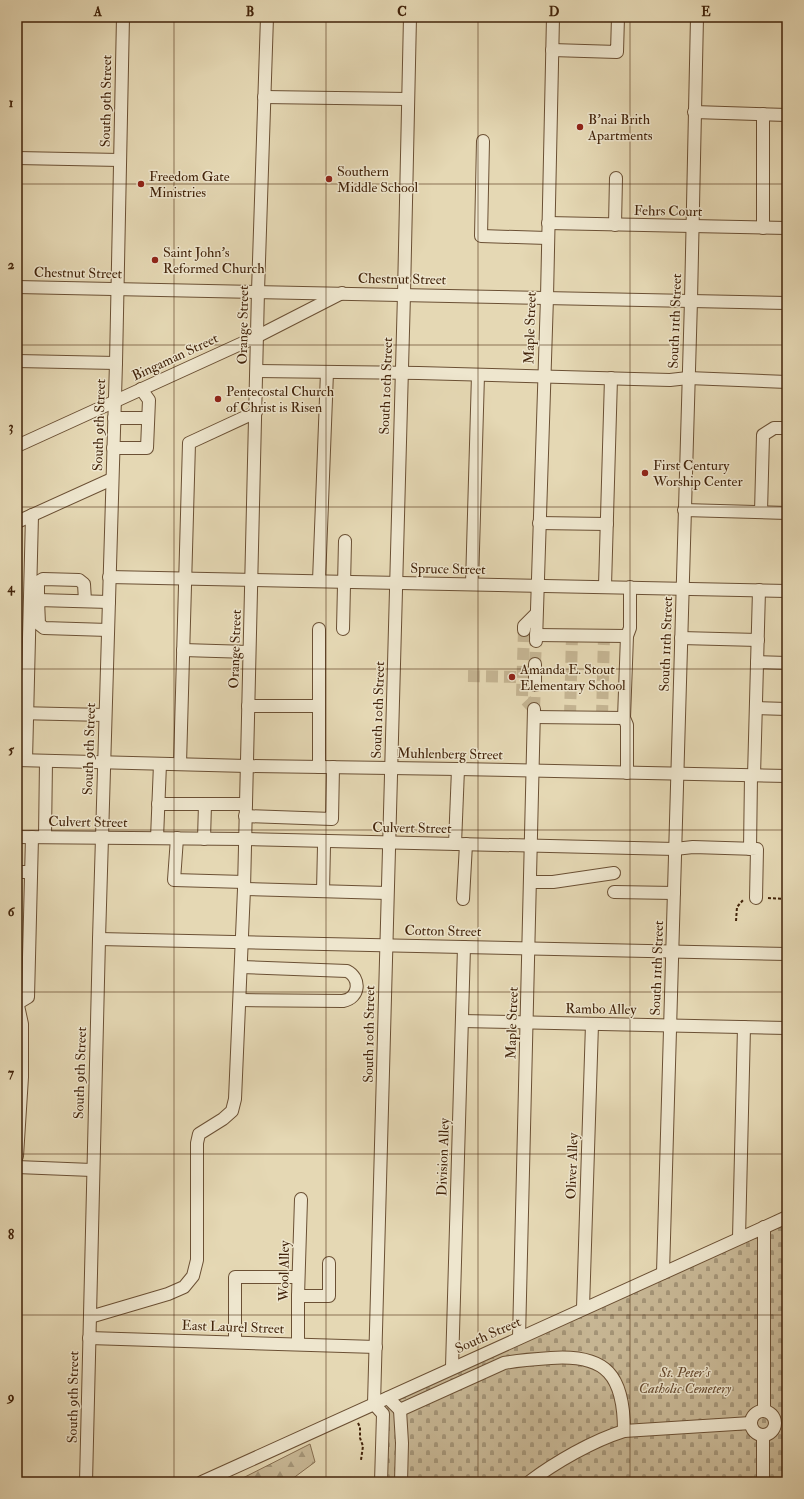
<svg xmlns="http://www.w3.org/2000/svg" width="804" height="1499" font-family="'IM FELL Double Pica',serif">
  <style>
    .forest { fill: url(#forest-firs); stroke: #866e50 }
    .cemetery { fill: url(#cemetery-stones); stroke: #866e50 }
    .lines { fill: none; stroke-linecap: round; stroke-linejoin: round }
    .minor-tunnel { stroke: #c4b492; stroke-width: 12; stroke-dasharray: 12 6; stroke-linecap: butt }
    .minor-casing { stroke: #6b5034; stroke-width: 14 }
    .path { stroke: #42230a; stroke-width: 2; stroke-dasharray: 3 2; stroke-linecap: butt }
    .minor { stroke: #eee6ce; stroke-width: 12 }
    .grid { fill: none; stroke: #42230a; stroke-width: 1; stroke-opacity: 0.55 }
    .poi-dot { fill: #8f2418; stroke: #eee6ce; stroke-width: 1.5 }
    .labels { text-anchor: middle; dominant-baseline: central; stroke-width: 3; stroke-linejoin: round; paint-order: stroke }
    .street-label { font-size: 14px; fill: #42230a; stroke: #eee6ce }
    .poi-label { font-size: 14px; fill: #42230a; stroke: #eee6ce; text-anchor: start }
    .park-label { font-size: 14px; font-style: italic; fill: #64482d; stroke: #eee6ce }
    .neatline { fill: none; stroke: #42230a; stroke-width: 1.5 }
    .grid-label { font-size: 13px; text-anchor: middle; font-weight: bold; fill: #42230a }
  </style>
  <defs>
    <pattern id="forest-firs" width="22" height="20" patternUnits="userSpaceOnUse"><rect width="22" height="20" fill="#c9b997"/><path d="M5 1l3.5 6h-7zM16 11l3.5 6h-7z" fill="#a59679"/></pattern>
    <pattern id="cemetery-stones" width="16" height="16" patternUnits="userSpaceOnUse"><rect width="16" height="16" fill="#c9b997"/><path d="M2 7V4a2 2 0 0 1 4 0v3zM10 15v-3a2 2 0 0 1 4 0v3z" fill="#a59679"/></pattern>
  </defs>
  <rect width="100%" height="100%" fill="#e5d8b4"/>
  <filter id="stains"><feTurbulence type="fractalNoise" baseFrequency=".005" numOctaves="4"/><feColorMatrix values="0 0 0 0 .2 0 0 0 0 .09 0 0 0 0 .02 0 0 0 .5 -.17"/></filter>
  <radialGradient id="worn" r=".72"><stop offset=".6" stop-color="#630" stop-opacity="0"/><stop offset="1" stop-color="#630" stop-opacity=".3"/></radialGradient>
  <!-- forest -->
  <polygon class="forest" points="310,1444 315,1462 288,1482 235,1482"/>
  <!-- cemetery -->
  <polygon class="cemetery" points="787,1224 787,1482 386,1482 388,1406 397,1399 673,1273"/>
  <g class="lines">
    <!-- minor-tunnel -->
    <g class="minor-tunnel">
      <polyline points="524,630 522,696 534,709"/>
      <polyline points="535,664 536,641"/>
      <polyline points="468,676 522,677"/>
      <polyline points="534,709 535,685"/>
      <polyline points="570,717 572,635"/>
      <polyline points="602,717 604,636"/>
    </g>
    <!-- minor casing -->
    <g class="minor-casing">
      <g id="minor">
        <polyline points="552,50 617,52 618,17"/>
        <polyline points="264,97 408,99"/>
        <polyline points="694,112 787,115"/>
        <polyline points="763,114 763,228"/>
        <polyline points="483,141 481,236 547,238"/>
        <polyline points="17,158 120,160"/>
        <polyline points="548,223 787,228"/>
        <polyline points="615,225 616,178"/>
        <polyline points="17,287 787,303"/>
        <polyline points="17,361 116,363"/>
        <polyline points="257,371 419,373 670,380 688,378 787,382"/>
        <polyline points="114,418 148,418"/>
        <polyline points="17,446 258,336 342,293"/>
        <polyline points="113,448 147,448 149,400 141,389"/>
        <polyline points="684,510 787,513"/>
        <polyline points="761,512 763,435 774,428 787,428"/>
        <polyline points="17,522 112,479"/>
        <polyline points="539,523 607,524"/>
        <polyline points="109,577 787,591"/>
        <polyline points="319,581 327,372"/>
        <polyline points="472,584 478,375"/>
        <polyline points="605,586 611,378"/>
        <polyline points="38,598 38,582 43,579 79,580 84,584 85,601"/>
        <polyline points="343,629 345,541"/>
        <polyline points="108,630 44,628 39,624 38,600 109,602"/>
        <polyline points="524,630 524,626 536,614"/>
        <polyline points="536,635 627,636"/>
        <polyline points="681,638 758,640"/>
        <polyline points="536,641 547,297 553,17"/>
        <polyline points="183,650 249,652"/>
        <polyline points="757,662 787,663"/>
        <polyline points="535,685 535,664"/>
        <polyline points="248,706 319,706"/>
        <polyline points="756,708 787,709"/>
        <polyline points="17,713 105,715"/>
        <polyline points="534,717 624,718"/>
        <polyline points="17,760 247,766 458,769 787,776"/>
        <polyline points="26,760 32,515"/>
        <polyline points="180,764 189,443 256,412"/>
        <polyline points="319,767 319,629"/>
        <polyline points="627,773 627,725 624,718 627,636 630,628 630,587"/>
        <polyline points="754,776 759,590"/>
        <polyline points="158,804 246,804"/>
        <polyline points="245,816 332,819 333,767"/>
        <polyline points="17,837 245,839 675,849 693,847 757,849 756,898"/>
        <polyline points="45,837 46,761"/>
        <polyline points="157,838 160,764"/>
        <polyline points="177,838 174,880 244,882"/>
        <polyline points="204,839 205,804"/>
        <polyline points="455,844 458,769"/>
        <polyline points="750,849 751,776"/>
        <polyline points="17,872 31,872"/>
        <polyline points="531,882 553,882 614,873"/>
        <polyline points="244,889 387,893"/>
        <polyline points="323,891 324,846 326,841"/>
        <polyline points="614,892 674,893"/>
        <polyline points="463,899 466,844"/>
        <polyline points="99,939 787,954"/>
        <path d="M240 1000 343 1001C360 998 361 978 347 971L241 967"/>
        <polyline points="17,1001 22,1024 22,1077 17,1156"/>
        <polyline points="18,1003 28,997 32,837"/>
        <polyline points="462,1021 787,1028"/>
        <polyline points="17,1167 92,1170"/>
        <polyline points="764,1227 764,1411"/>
        <polyline points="739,1238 744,1027"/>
        <polyline points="663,1273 691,300 697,17"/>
        <polyline points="298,1296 329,1296 329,1263"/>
        <polyline points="583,1308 592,1024"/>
        <polyline points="90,1317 168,1294 184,1287 193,1276 197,1260 197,1143 199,1134 223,1119 232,1111 235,1099 244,889 258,291 267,17"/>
        <polyline points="89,1338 376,1347"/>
        <polyline points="519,1338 534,709"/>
        <polyline points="235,1342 235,1277 298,1277"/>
        <polyline points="298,1344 298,1296 301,1199"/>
        <polyline points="452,1367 464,947"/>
        <path d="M388 1398 400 1410 504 1363C520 1360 535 1359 551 1358 607 1354 624 1376 624 1431"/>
        <polyline points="400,1410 402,1443 401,1482"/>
        <circle cx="763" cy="1423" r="12"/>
        <polyline points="86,1482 99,939 116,363 123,17"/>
        <polyline points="202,1482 787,1217"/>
        <polyline points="381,1482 383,1414 374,1404 404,294 410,17"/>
        <path d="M529 1482C556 1462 592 1441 624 1431L751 1423"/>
        <polyline points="763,1482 763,1436"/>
      </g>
    </g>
    <!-- path -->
    <g class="path">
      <polyline points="768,898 787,899"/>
      <polyline points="736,921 737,907 744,899"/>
      <polyline points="358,1423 360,1427 360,1438 363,1446 361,1460"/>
    </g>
    <!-- minor -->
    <use href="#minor" class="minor"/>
  </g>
  <!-- grid -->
  <path class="grid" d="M174 17V1482M326 17V1482M478 17V1482M630 17V1482M17 184H787M17 345H787M17 507H787M17 669H787M17 830H787M17 992H787M17 1154H787M17 1315H787"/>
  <!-- markers -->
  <g class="poi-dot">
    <circle cx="580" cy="127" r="4"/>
    <circle cx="329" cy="179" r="4"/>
    <circle cx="141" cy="184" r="4"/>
    <circle cx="155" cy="260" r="4"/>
    <circle cx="218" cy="399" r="4"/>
    <circle cx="645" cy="473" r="4"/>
    <circle cx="512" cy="677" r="4"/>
  </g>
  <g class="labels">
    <!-- street labels -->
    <g class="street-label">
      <text transform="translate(106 101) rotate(-89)">South 9th Street</text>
      <text transform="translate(668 211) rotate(1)">Fehrs Court</text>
      <text transform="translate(78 273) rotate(1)">Chestnut Street</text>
      <text transform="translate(402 279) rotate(1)">Chestnut Street</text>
      <text transform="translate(675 321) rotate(-88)">South 11th Street</text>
      <text transform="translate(243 325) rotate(-89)">Orange Street</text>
      <text transform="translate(530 328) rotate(-88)">Maple Street</text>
      <text transform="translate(175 357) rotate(-25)">Bingaman Street</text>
      <text transform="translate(386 386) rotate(-88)">South 10th Street</text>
      <text transform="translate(99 425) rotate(-88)">South 9th Street</text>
      <text transform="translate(448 569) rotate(1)">Spruce Street</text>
      <text transform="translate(666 644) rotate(-88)">South 11th Street</text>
      <text transform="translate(235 649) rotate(-88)">Orange Street</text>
      <text transform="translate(378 710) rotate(-88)">South 10th Street</text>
      <text transform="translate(89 749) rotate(-88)">South 9th Street</text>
      <text transform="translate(450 754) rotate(1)">Muhlenberg Street</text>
      <text transform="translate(88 822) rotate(1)">Culvert Street</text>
      <text transform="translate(412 828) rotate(1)">Culvert Street</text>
      <text transform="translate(443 931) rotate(1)">Cotton Street</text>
      <text transform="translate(657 968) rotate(-88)">South 11th Street</text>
      <text transform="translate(601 1009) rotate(1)">Rambo Alley</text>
      <text transform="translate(512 1023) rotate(-88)">Maple Street</text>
      <text transform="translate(369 1034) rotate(-89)">South 10th Street</text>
      <text transform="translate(80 1073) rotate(-88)">South 9th Street</text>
      <text transform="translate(443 1157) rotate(-88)">Division Alley</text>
      <text transform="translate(572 1166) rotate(-88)">Oliver Alley</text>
      <text transform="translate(284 1271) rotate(-89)">Wool Alley</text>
      <text transform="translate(233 1327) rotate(2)">East Laurel Street</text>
      <text transform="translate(488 1335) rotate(-24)">South Street</text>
      <text transform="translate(73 1397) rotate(-89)">South 9th Street</text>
    </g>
    <!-- poi labels -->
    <g class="poi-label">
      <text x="588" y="119">B'nai Brith<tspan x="588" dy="16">Apartments</tspan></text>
      <text x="337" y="171">Southern<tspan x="337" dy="16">Middle School</tspan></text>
      <text x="149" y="176">Freedom Gate<tspan x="149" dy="16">Ministries</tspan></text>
      <text x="163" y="252">Saint John's<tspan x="163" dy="16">Reformed Church</tspan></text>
      <text x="226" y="391">Pentecostal Church<tspan x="226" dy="16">of Christ is Risen</tspan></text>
      <text x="653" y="465">First Century<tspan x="653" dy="16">Worship Center</tspan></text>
      <text x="520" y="669">Amanda E. Stout<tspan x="520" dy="16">Elementary School</tspan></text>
    </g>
    <!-- park labels -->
    <g class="park-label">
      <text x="685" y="1372">St. Peter's<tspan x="685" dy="16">Catholic Cemetery</tspan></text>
    </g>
  </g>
  <!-- margin -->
  <rect width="804" height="1499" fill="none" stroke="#e5d8b4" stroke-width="44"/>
  <rect x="22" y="22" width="760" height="1455" class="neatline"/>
  <g class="grid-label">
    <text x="98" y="16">A</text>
    <text x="250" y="16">B</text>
    <text x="402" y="16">C</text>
    <text x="554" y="16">D</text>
    <text x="706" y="16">E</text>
    <text x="11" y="107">1</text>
    <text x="11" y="269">2</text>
    <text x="11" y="431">3</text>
    <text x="11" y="592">4</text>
    <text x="11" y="754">5</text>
    <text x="11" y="916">6</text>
    <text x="11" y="1077">7</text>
    <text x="11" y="1239">8</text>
    <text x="11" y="1401">9</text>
  </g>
  <rect width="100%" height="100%" filter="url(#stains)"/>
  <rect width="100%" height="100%" fill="url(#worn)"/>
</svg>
